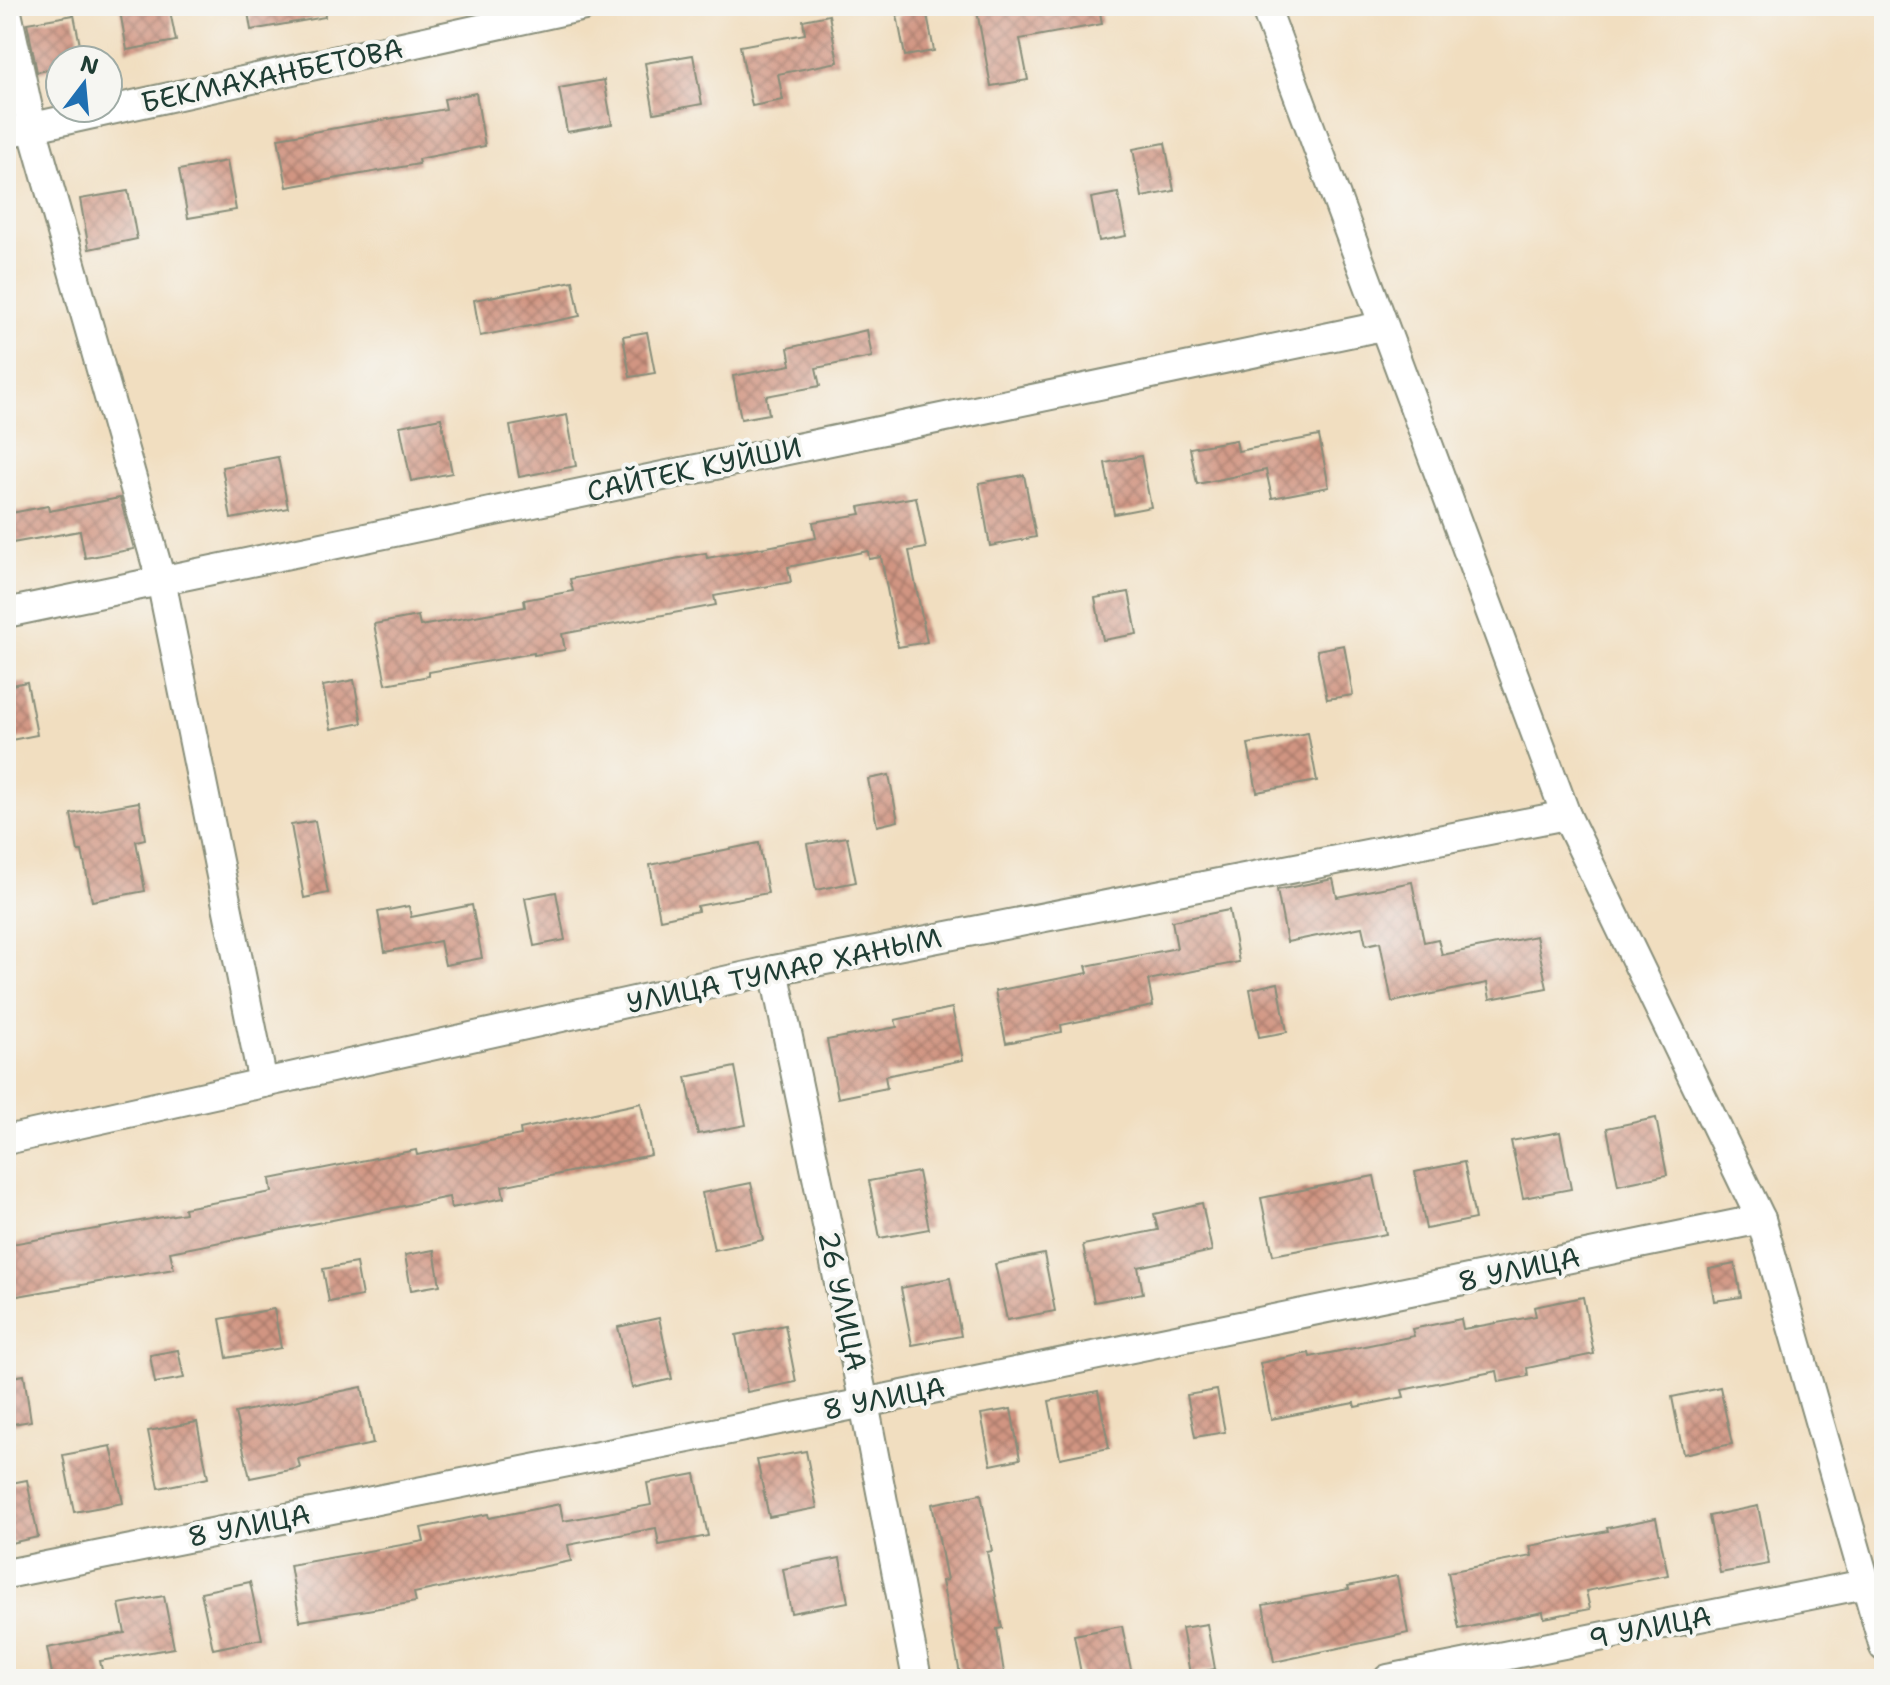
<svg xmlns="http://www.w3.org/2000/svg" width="1890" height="1685" font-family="'Shantell Sans',sans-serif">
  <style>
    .building { fill: url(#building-cross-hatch) }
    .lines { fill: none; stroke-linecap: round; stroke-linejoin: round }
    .minor-casing { stroke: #888e7a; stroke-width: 32 }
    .minor { stroke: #fff; stroke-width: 28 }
    .labels { text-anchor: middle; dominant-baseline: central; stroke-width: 8; stroke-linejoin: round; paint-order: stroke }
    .street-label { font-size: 28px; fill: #1f3d34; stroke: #f6f6f2 }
  </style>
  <defs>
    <pattern id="building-cross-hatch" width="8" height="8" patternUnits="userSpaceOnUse" patternTransform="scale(2)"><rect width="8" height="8" fill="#d19582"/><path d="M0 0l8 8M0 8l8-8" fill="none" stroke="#a97b6b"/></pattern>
  </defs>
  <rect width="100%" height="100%" fill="#f6f6f2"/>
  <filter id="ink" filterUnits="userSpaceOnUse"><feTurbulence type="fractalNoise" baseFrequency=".0125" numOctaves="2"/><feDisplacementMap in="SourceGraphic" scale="16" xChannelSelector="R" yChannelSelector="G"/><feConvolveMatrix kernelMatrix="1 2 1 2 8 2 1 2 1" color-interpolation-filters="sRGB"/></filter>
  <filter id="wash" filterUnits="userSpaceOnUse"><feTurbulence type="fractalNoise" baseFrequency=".006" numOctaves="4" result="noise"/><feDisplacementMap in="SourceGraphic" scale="32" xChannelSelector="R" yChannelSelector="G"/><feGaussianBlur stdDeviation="1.8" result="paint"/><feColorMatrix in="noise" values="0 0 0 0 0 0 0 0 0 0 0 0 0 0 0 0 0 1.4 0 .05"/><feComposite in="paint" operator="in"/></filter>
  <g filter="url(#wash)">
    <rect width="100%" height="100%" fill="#f1dec0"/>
    <g id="blocks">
      <!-- building -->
      <g class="building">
        <polygon points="119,6 169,6 176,41 127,50"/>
        <polygon points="247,6 324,6 325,17 251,30"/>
        <polygon points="976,6 1099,6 1102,24 1020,39 1028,80 991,86"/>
        <polygon points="926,9 934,51 905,56 897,15"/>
        <polygon points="74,15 83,60 60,60 60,68 37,72 27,23"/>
        <polygon points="829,15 838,62 778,74 783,100 752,106 740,46 805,34 803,20"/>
        <polygon points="693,55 702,104 654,113 645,63"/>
        <polygon points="604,80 612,124 567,132 559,88"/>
        <polygon points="476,93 485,146 418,159 419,164 287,187 278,138 446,109 444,99"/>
        <polygon points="1165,143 1174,191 1142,197 1133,149"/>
        <polygon points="227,161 236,210 188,218 179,170"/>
        <polygon points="128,191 137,239 89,249 80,199"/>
        <polygon points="1118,193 1126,236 1099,241 1091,198"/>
        <polygon points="573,281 580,316 480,336 474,300"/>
        <polygon points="867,330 872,357 816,368 820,386 766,396 769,414 741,419 733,376 791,365 788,348"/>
        <polygon points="647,332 655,373 630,377 623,336"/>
        <polygon points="567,415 576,466 519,477 510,426"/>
        <polygon points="441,418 452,473 411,481 400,426"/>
        <polygon points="1319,436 1329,487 1272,498 1266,470 1197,484 1190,448 1236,440 1238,451"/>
        <polygon points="1141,456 1151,507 1114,514 1105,463"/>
        <polygon points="278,457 288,508 231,519 222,467"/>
        <polygon points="1024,475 1036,537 990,546 979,483"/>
        <polygon points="916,497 926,548 909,551 927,642 898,647 881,557 869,559 868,551 788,567 791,582 714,596 716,605 562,634 565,650 534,655 534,653 429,672 429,676 386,684 374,624 418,616 420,626 525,607 524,600 573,591 570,579 706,553 707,558 816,538 813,522 861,514 859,507"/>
        <polygon points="120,498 134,549 85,558 80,531 12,543 6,514 48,506 49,511"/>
        <polygon points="1129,592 1137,634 1103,640 1095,598"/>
        <polygon points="1344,645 1353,695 1327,699 1317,650"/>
        <polygon points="354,680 362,723 331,729 323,686"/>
        <polygon points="27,682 37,735 6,741 6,686"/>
        <polygon points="1308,733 1317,781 1257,792 1248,744"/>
        <polygon points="889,775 898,821 877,826 868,779"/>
        <polygon points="139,802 145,839 136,841 145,891 92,901 82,851 78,851 71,814"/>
        <polygon points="315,821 328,893 304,898 291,825"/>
        <polygon points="847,837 856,882 816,890 807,844"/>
        <polygon points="759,843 768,893 697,906 698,911 660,919 650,865"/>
        <polygon points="1333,879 1337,897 1412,882 1424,942 1438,939 1442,955 1536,936 1547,988 1490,999 1487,983 1392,1002 1380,942 1366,945 1362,927 1287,942 1277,890"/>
        <polygon points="556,892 565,940 534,946 525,898"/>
        <polygon points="472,905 482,958 445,965 440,941 385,952 378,912 409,906 411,917"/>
        <polygon points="1229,910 1239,962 1148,980 1153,1006 1061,1025 1062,1032 1006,1043 995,991 1088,973 1086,966 1177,948 1172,921"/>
        <polygon points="1278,983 1287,1032 1259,1037 1250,989"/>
        <polygon points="952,1008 963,1060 885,1076 887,1088 838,1098 827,1040 897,1027 895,1020"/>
        <polygon points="735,1067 746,1125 698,1134 686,1077"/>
        <polygon points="641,1103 651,1155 502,1186 504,1198 451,1208 449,1197 170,1252 174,1269 6,1298 6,1245 185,1213 184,1208 272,1192 270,1179 416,1150 417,1155 521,1135 520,1129"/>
        <polygon points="1656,1118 1667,1175 1618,1185 1607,1128"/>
        <polygon points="1560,1132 1571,1189 1523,1198 1511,1141"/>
        <polygon points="1464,1162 1475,1219 1426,1229 1415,1172"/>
        <polygon points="918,1172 929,1229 880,1238 869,1181"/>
        <polygon points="1374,1176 1386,1234 1273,1255 1261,1198"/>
        <polygon points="751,1183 763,1240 714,1250 702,1193"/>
        <polygon points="1202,1203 1212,1251 1138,1267 1143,1293 1094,1302 1083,1245 1158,1230 1154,1214"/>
        <polygon points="434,1250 440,1285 411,1290 405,1255"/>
        <polygon points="1044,1254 1055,1311 1007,1320 995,1264"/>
        <polygon points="356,1263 362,1296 329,1302 323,1269"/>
        <polygon points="1735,1264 1741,1297 1714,1301 1709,1269"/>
        <polygon points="950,1278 961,1336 912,1345 901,1288"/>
        <polygon points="1583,1297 1594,1354 1527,1368 1528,1376 1499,1382 1497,1371 1402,1390 1404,1397 1355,1407 1354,1403 1271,1419 1260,1363 1309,1353 1310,1357 1414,1336 1412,1329 1461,1319 1463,1329 1536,1316 1534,1307"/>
        <polygon points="274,1309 281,1348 227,1358 220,1319"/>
        <polygon points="659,1318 672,1379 632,1388 618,1327"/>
        <polygon points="785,1325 796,1382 747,1392 736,1335"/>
        <polygon points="178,1350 184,1378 155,1383 150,1355"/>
        <polygon points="24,1375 31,1421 6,1425 6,1378"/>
        <polygon points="362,1387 373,1444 298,1459 300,1468 250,1478 235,1413"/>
        <polygon points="1720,1387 1732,1444 1683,1454 1672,1397"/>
        <polygon points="1217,1390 1225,1432 1195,1437 1187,1395"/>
        <polygon points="1098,1391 1109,1448 1060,1458 1049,1401"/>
        <polygon points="1011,1409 1020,1459 991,1465 981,1414"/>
        <polygon points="197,1422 208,1478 159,1488 148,1431"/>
        <polygon points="111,1446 123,1503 74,1512 63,1455"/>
        <polygon points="806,1451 817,1508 769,1517 757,1460"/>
        <polygon points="695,1474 708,1536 659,1545 656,1528 568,1545 571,1561 414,1593 416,1602 300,1621 290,1565 424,1541 421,1528 488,1514 489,1518 560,1504 563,1521 651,1505 647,1483"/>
        <polygon points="27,1480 38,1537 6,1544 6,1484"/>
        <polygon points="981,1494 992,1551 987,1552 1002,1628 997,1629 1005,1679 961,1679 942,1581 947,1580 932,1504"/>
        <polygon points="1758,1506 1769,1564 1720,1573 1709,1516"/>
        <polygon points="1656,1518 1668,1575 1586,1591 1590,1609 1544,1618 1543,1612 1459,1629 1448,1572 1532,1556 1530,1546 1608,1531 1607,1528"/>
        <polygon points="840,1558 848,1602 791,1613 783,1569"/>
        <polygon points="1397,1576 1408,1633 1274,1662 1263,1605 1349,1589 1348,1586"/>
        <polygon points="250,1582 262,1639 213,1649 201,1592"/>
        <polygon points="164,1596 174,1648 100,1661 104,1679 53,1679 47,1648 125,1633 119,1604"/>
        <polygon points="1207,1624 1215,1669 1190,1674 1182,1628"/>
        <polygon points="1122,1626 1133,1679 1082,1679 1074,1635"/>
      </g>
    </g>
  </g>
  <g filter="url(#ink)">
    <use href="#blocks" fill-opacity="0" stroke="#888e7a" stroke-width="2"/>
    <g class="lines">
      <!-- minor casing -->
      <g class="minor-casing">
        <g id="minor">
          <polyline points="1265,6 1566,815 1761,1219 1884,1647"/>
          <polyline points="6,8 32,127 161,580 263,1083"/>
          <polyline points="6,133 584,6"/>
          <polyline points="6,613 1382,326"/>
          <polyline points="774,970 864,1403 917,1679"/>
          <polyline points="6,1140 774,970 1566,815"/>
          <polyline points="6,1574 864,1403 1761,1219"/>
          <polyline points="1388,1679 1865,1584"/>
        </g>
      </g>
      <!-- minor -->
      <use href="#minor" class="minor"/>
    </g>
  </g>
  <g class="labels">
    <!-- street labels -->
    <g class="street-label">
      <text transform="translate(272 75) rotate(-12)">БЕКМАХАНБЕТОВА</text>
      <text transform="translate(694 469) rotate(-12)">САЙТЕК КУЙШИ</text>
      <text transform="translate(784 970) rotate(-12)">УЛИЦА ТУМАР ХАНЫМ</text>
      <text transform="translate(1519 1269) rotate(-12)">8 УЛИЦА</text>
      <text transform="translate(843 1301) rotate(78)">26 УЛИЦА</text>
      <text transform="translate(884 1398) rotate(-11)">8 УЛИЦА</text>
      <text transform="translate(249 1525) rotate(-11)">8 УЛИЦА</text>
      <text transform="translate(1650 1627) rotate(-11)">9 УЛИЦА</text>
    </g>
  </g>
  <!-- margin -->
  <rect width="1890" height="1685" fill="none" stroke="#f6f6f2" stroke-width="32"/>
  <!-- north arrow -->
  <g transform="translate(84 84) rotate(16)"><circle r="38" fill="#f6f6f2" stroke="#a0aca6" stroke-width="2"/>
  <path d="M0-6L14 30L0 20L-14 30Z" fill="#1f6fb2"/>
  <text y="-12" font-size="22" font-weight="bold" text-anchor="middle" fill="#1f3d34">N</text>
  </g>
</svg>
